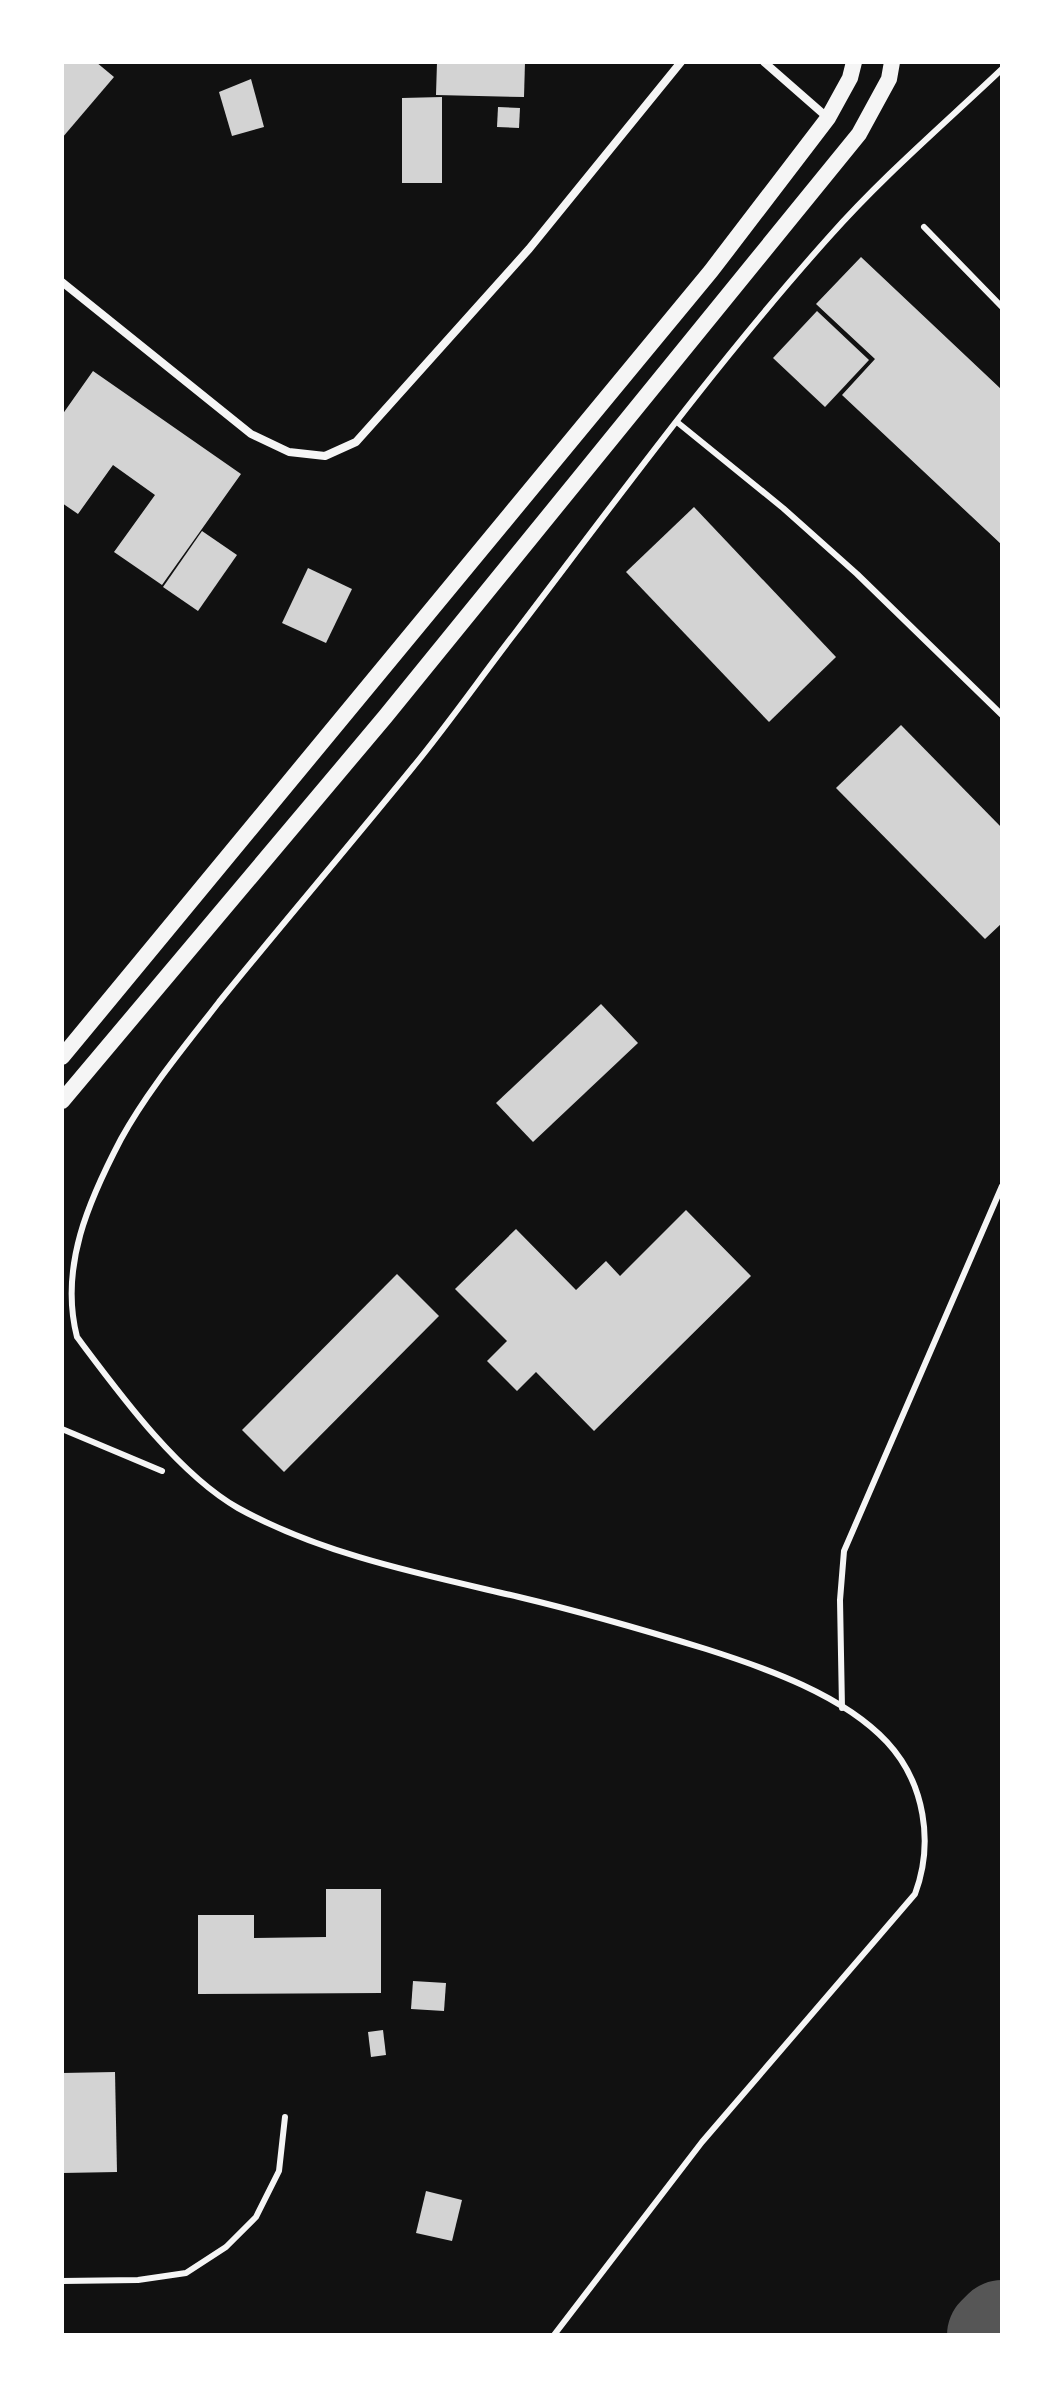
<svg xmlns="http://www.w3.org/2000/svg" width="1064" height="2397" font-family="Georgia,serif">
  <style>
    .lines { fill: none; stroke-linecap: round; stroke-linejoin: round }
    .taxiway { stroke: #565656; stroke-width: 96 }
    .building { fill: #d3d3d3 }
    .service { stroke: #f5f5f5; stroke-width: 6 }
    .minor { stroke: #f5f5f5; stroke-width: 8 }
    .secondary { stroke: #f5f5f5; stroke-width: 16 }
  </style>
  <rect width="100%" height="100%" fill="#111"/>
  <g class="lines">
    <!-- taxiway -->
    <polyline class="taxiway" points="995,2335 1002,2328"/>
  </g>
  <!-- building -->
  <g class="building">
    <polygon points="62,62 96,62 114,77 62,138"/>
    <polygon points="437,62 525,62 524,97 436,95"/>
    <polygon points="251,79 264,127 232,136 219,92"/>
    <polygon points="442,97 442,183 402,183 402,98"/>
    <polygon points="498,107 520,108 519,128 497,127"/>
    <polygon points="861,257 1002,390 1002,545 842,395 875,359 816,304"/>
    <polygon points="817,311 869,360 825,407 773,358"/>
    <polygon points="93,371 241,474 162,585 114,552 155,495 113,465 78,514 62,503 62,415"/>
    <polygon points="694,507 836,657 769,722 626,572"/>
    <polygon points="202,531 237,555 198,611 163,587"/>
    <polygon points="308,568 352,589 326,643 282,623"/>
    <polygon points="901,725 1002,828 1002,923 985,939 836,788"/>
    <polygon points="601,1004 638,1043 533,1142 496,1103"/>
    <polygon points="686,1210 751,1276 594,1431 536,1372 517,1391 487,1361 507,1341 455,1289 516,1229 576,1290 606,1261 620,1276"/>
    <polygon points="397,1274 439,1316 284,1472 242,1430"/>
    <polygon points="326,1889 381,1889 381,1993 198,1994 198,1915 254,1915 254,1938 326,1937"/>
    <polygon points="413,1981 446,1983 444,2011 411,2009"/>
    <polygon points="383,2030 386,2055 371,2057 368,2032"/>
    <polygon points="115,2072 117,2172 62,2173 62,2073"/>
    <polygon points="426,2191 462,2200 452,2241 416,2233"/>
  </g>
  <g class="lines">
    <!-- service -->
    <g class="service">
      <polyline points="924,227 1002,307"/>
      <polyline points="677,422 783,508 857,574 1002,715"/>
      <polyline points="62,1429 162,1471"/>
      <polyline points="842,1708 840,1600 844,1551 1002,1186"/>
      <polyline points="62,2281 138,2280 186,2273 226,2247 256,2217 279,2171 285,2117"/>
      <path d="M554 2335 702 2142 915 1894C934 1843 925 1783 887 1742 843 1695 766 1668 706 1649 644 1630 582 1612 519 1597 425 1575 323 1555 238 1508 177 1473 119 1393 77 1337 59 1267 89 1200 121 1139 148 1090 185 1046 219 1002 283 923 349 846 413 767 449 723 481 677 515 633 617 499 717 362 829 237 882 177 944 124 1002 69"/>
    </g>
    <!-- minor -->
    <g class="minor">
      <polyline points="764,62 828,118"/>
      <polyline points="62,282 251,434 289,452 325,456 356,442 529,249 681,62"/>
    </g>
    <!-- secondary -->
    <g class="secondary">
      <polyline points="62,1057 711,271 828,118 850,78 854,62"/>
      <polyline points="62,1101 385,717 859,134 889,79 892,62"/>
    </g>
  </g>
  <!-- border -->
  <rect width="1064" height="2397" fill="none" stroke="#ffffff" stroke-width="128"/>
</svg>
